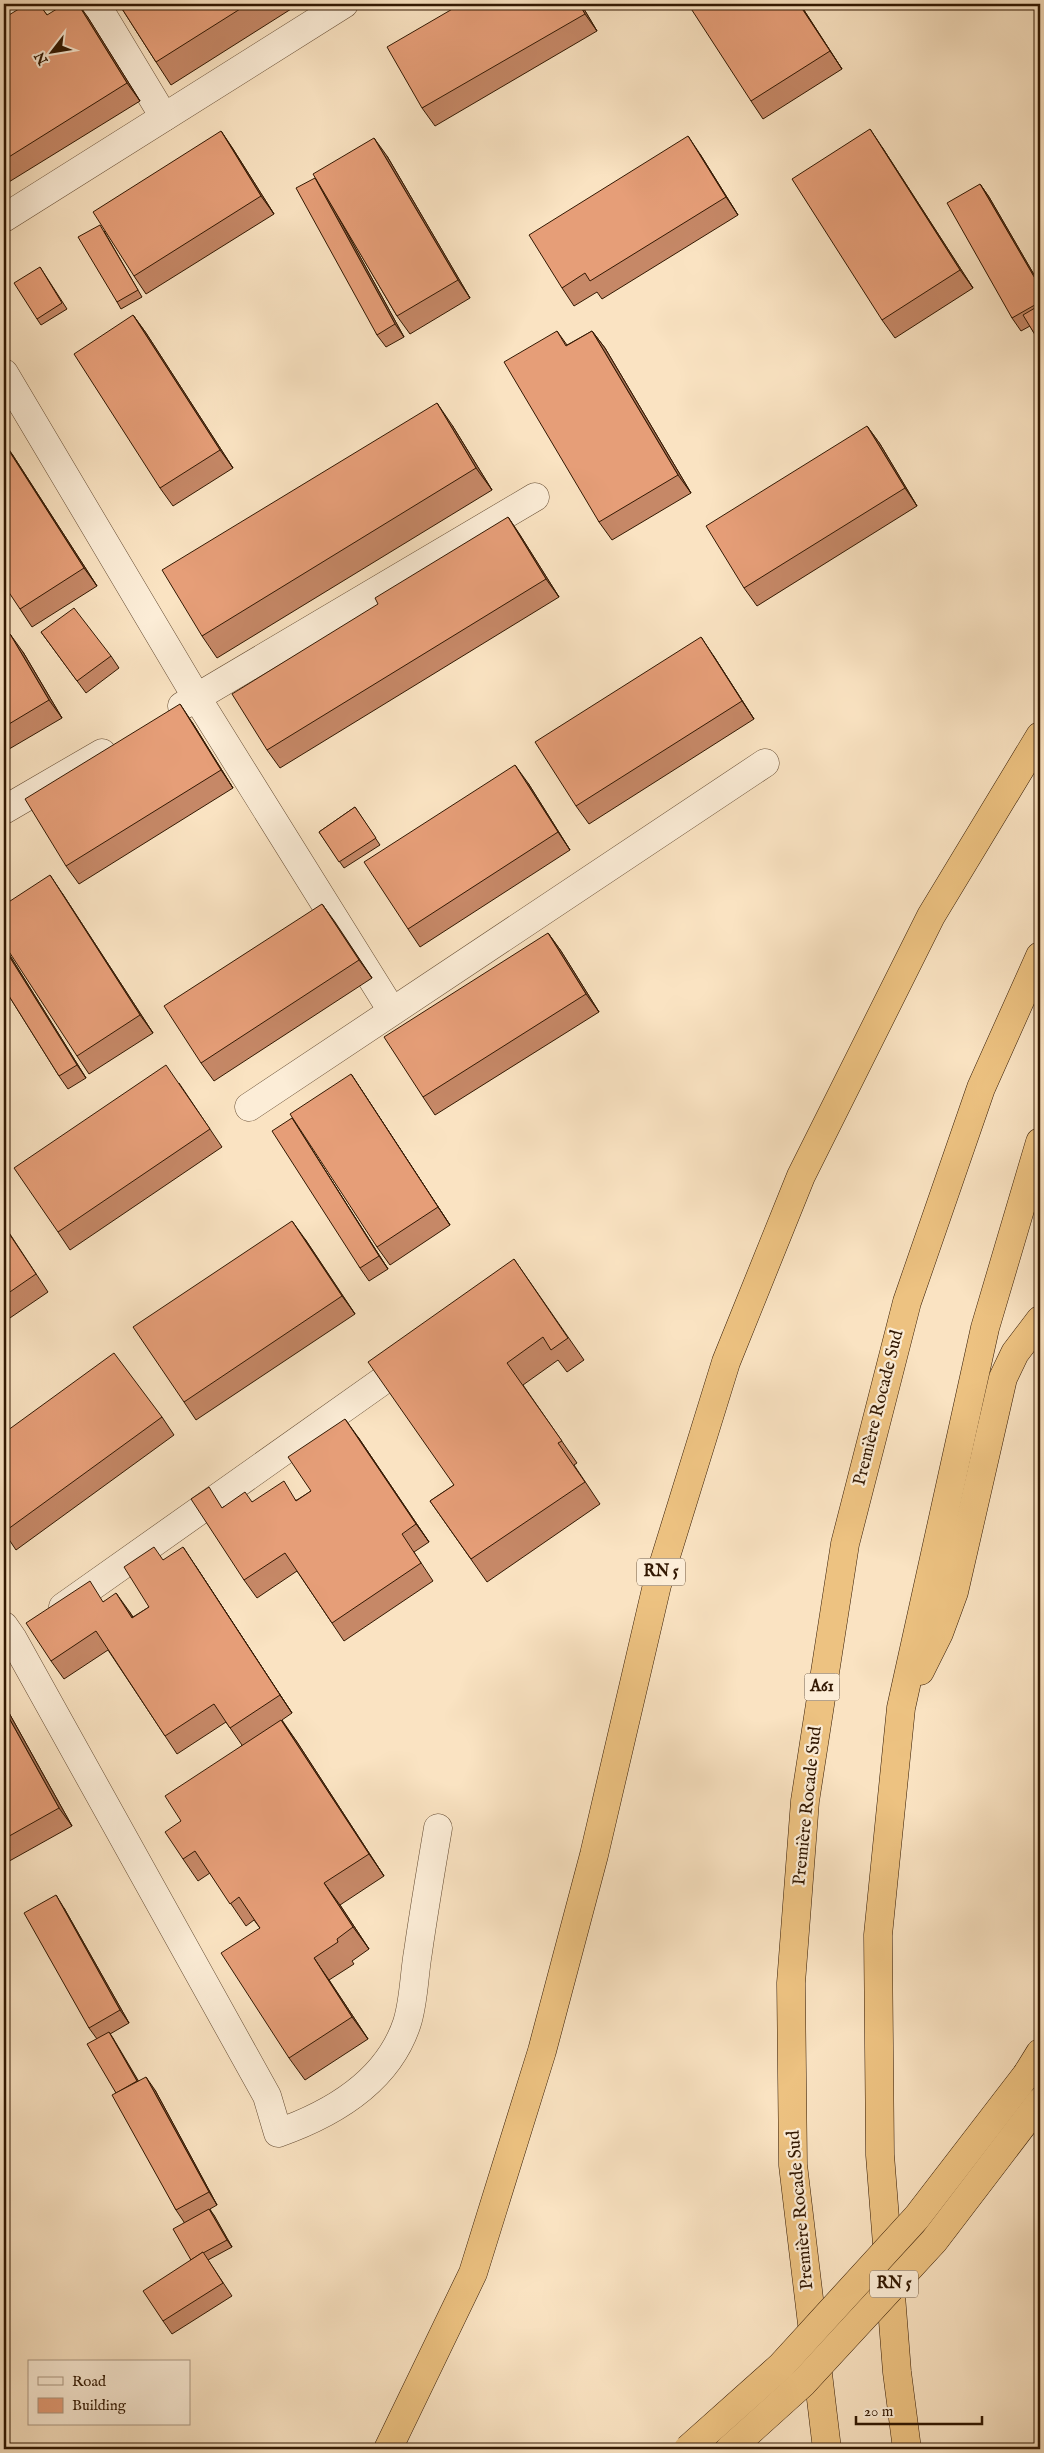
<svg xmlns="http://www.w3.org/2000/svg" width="1044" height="2453" font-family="'IM FELL English',serif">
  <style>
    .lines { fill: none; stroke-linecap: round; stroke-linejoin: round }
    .minor-casing { stroke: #644b32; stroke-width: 29 }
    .highway-casing { stroke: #321802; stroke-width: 29 }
    .minor { stroke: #fcedd7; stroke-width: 28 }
    .highway { stroke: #edc281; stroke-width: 28 }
    .highway-bridge-casing { stroke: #321802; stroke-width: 29; stroke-linecap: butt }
    .highway-bridge { stroke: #edc281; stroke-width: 28 }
    .wall { fill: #c68867; stroke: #321802 }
    .shaded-wall { fill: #a16f54; stroke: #321802 }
    .building { fill: #e69e78; stroke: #321802 }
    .labels { text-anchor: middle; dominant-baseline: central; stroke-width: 4.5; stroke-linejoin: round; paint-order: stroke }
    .shield { fill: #fcedd7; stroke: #6f5842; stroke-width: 1 }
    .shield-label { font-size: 16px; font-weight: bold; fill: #321802 }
    .street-label { font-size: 18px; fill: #321802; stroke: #fcedd7 }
  </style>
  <rect width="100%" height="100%" fill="#fae3c2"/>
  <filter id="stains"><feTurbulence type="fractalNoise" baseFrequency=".004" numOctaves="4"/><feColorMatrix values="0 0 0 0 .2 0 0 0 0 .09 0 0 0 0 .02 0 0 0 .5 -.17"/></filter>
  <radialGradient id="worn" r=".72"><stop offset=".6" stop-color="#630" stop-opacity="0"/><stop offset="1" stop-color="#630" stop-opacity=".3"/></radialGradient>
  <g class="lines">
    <!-- minor casing -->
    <g class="minor-casing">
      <g id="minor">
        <polyline points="96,4 164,117"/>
        <polyline points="4,6 8,4"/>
        <polyline points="4,218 344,4"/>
        <polyline points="4,373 197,698 392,1011"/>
        <polyline points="182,706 535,497"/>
        <polyline points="4,810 102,753"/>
        <polyline points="249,1107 765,763"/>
        <polyline points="63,1607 412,1360"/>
        <path d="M4 1626 13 1639 267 2096 278 2133C332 2114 388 2081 407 2023 414 2001 414 1975 418 1952 424 1910 431 1869 438 1828"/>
      </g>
    </g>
    <!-- highway casing -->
    <g class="highway-casing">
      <g id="highway">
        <polyline points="920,1671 939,1633 954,1592 1003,1378 1015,1353 1040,1320"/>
        <polyline points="1027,2074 1040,2053"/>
        <polyline points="388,2449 473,2273 542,2051 594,1855 657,1585 726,1362 801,1176 931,916 1040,736"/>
        <polyline points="827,2449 793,2165 791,1983 805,1801 845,1544 907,1302 981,1088 1040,956"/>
        <polyline points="907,2449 897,2372 880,2155 878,1935 901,1708 985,1328 1040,1142"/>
      </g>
    </g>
    <!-- minor -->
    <use href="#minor" class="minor"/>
    <!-- highway -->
    <use href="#highway" class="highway"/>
    <!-- highway-bridge casing -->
    <g class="highway-bridge-casing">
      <g id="highway-bridge">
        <polyline points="688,2449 781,2366 917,2217 1027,2074"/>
        <polyline points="730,2449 803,2383 934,2241 1040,2102"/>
      </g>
    </g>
    <!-- highway-bridge -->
    <use href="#highway-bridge" class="highway-bridge"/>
  </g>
  <!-- wall -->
  <g class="wall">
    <polygon points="39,4 47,15 87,16 140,101 4,185 4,18"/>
    <polygon points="119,4 299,4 171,85 156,62"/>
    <polygon points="581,4 597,31 435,126 422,108"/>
    <polygon points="800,4 842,69 763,119 751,101"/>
    <polygon points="221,131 233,149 274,214 146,294 134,276"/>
    <polygon points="882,147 973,288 895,338 882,320"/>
    <polygon points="700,154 738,215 602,299 597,292 574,306 562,288"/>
    <polygon points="387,156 470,298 410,334 397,316 329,200 404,337 386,347 377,335 315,178 322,188"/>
    <polygon points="980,184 989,197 1040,285 1040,343 1030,326 1021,331 1012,318"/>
    <polygon points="104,231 142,297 121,309 117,302"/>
    <polygon points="40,267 67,309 41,325 37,319"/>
    <polygon points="133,315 146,333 233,468 173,506 160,488"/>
    <polygon points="557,331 567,345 592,331 605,348 691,493 612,540 599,522"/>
    <polygon points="452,425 492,490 217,658 202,636"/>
    <polygon points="867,426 880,444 917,506 757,606 744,588"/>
    <polygon points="12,454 97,586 32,627 20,609"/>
    <polygon points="508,517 520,535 559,597 280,768 267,750"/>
    <polygon points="41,632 111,656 119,668 86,693"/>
    <polygon points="4,638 23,652 62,718 4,752"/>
    <polygon points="713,655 754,719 589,824 576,806"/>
    <polygon points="192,722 233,788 79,884 66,866"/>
    <polygon points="528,783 570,850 420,947 408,929"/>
    <polygon points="355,807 380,845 344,868 319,832"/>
    <polygon points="62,893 153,1033 89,1074 77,1056"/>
    <polygon points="322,904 372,978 214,1081 201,1063"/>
    <polygon points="548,933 561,951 599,1012 435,1115 423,1097"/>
    <polygon points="4,946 86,1078 68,1089 59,1076 4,988"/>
    <polygon points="351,1074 450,1225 390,1265 377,1247"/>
    <polygon points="179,1083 222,1147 70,1250 58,1232"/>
    <polygon points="300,1131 388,1269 369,1281 360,1268"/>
    <polygon points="4,1225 48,1292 4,1322"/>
    <polygon points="305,1239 355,1314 196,1420 184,1402"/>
    <polygon points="514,1259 584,1360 567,1372 558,1360 523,1385 577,1463 574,1465 600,1504 487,1582 430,1501 454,1485"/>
    <polygon points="162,1417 174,1435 16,1550 4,1532 4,1433"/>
    <polygon points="358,1437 429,1542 414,1552 433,1581 344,1641 297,1571 257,1598 244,1580 223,1507 252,1502 297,1500 311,1491"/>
    <polygon points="163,1560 195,1565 292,1713 282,1720 297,1742 384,1876 340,1905 369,1949 352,1961 354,1964 329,1980 368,2039 305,2080 289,2058 260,1928 254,1920 246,1926 210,1873 198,1881 183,1859 181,1821 242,1745 226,1722 177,1754 108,1650 64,1679 51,1661 104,1601 129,1611 133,1617 149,1607"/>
    <polygon points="4,1704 72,1826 4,1864"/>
    <polygon points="64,1908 129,2023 110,2034 138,2081 155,2090 217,2205 210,2209 232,2247 208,2260 232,2296 172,2334 163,2321 191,2260 184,2222 176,2210 116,2093 97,2039 89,2028"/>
  </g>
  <!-- shaded-wall -->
  <g class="shaded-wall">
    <polygon points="78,4 87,16 140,101 127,83"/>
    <polygon points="579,4 581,4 597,31 585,14"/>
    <polygon points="799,4 800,4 842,69 830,51"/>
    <polygon points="870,129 882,147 973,288 960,270"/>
    <polygon points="221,131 233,149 274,214 261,196"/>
    <polygon points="688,136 700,154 738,215 726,197"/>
    <polygon points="374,138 387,156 470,298 458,280"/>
    <polygon points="315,178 324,191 404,337 395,324"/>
    <polygon points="980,184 989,197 1040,285 1040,287"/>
    <polygon points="133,315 146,333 233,468 220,450"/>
    <polygon points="592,331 605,348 691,493 678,475"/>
    <polygon points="437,403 452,425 492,490 476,468"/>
    <polygon points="867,426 880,444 917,506 905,488"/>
    <polygon points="4,442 12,454 97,586 84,568"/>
    <polygon points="508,517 520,535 559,597 546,579"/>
    <polygon points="10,634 23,652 62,718 49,700"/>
    <polygon points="701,637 713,655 754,719 742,701"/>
    <polygon points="180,704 192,722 233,788 221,770"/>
    <polygon points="515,765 528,783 570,850 558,832"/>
    <polygon points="50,875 62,893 153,1033 140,1015"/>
    <polygon points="322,904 335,922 372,978 359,960"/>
    <polygon points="548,933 561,951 599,1012 586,994"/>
    <polygon points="4,946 86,1078 77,1065 4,948"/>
    <polygon points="351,1074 363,1092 450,1225 438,1207"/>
    <polygon points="292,1118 300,1131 388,1269 379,1256"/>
    <polygon points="292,1221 305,1239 355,1314 342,1296"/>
    <polygon points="345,1419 358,1437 429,1542 416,1524"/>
    <polygon points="183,1547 195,1565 292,1713 280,1695"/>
    <polygon points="116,1593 129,1611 145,1636 132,1618"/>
    <polygon points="4,1704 72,1826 59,1808 4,1709"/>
    <polygon points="281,1720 297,1742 384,1876 369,1854"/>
    <polygon points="324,1883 340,1905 369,1949 353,1927"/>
    <polygon points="56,1895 64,1908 129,2023 120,2010"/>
    <polygon points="314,1958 329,1980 368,2039 352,2017"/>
    <polygon points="109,2032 113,2038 142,2087 137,2081"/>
    <polygon points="146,2077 155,2090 217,2205 209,2192"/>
    <polygon points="209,2209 214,2215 232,2247 227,2240"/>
  </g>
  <!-- building -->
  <g class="building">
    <polygon points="27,4 39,4 47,15 65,4 78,4 127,83 4,160 4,18"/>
    <polygon points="119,4 248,4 156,62"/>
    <polygon points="461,4 579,4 585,14 422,108 387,47"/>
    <polygon points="688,4 799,4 830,51 751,101"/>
    <polygon points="870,129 960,270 882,320 792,179"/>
    <polygon points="221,131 261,196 134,276 93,212"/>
    <polygon points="688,136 726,197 590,281 585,273 562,288 529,235"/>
    <polygon points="374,138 458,280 397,316 313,174"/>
    <polygon points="315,178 395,324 377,335 296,188"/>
    <polygon points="980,184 1040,287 1040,302 1012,318 947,203"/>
    <polygon points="100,225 138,290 117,302 78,237"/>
    <polygon points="40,267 62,303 37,319 14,283"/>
    <polygon points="1040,305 1040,343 1023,315"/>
    <polygon points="133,315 220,450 160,488 74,354"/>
    <polygon points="557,331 566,346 592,331 678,475 599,522 504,362"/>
    <polygon points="437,403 476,468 202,636 162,570"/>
    <polygon points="867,426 905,488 744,588 706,526"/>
    <polygon points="4,443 84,568 20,609 4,585"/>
    <polygon points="508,517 546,579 267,750 232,694 378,604 375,598"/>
    <polygon points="74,608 111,656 77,681 41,632"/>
    <polygon points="10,634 49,700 4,727 4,638"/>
    <polygon points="701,637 742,701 576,806 535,742"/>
    <polygon points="180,704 221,770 66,866 25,799"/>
    <polygon points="515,765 558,832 408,929 364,862"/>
    <polygon points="355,807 376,838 339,862 319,832"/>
    <polygon points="50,875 140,1015 77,1056 4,944 4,905"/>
    <polygon points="322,904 359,960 201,1063 164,1006"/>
    <polygon points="548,933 586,994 423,1097 384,1037"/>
    <polygon points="4,948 77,1065 59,1076 4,988"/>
    <polygon points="166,1065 210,1129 58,1232 14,1168"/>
    <polygon points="351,1074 438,1207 377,1247 290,1114"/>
    <polygon points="292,1118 379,1256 360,1268 272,1131"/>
    <polygon points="292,1221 342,1296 184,1402 133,1327"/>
    <polygon points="4,1226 36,1274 4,1296"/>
    <polygon points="514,1259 568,1338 551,1350 543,1337 507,1363 562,1441 558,1443 585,1482 471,1559 430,1501 454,1485 368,1362"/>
    <polygon points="114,1353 162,1417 4,1532 4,1433"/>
    <polygon points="345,1419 416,1524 402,1534 421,1563 332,1623 285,1553 244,1580 191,1499 209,1487 222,1508 245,1492 252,1502 284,1481 296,1501 311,1491 288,1457"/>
    <polygon points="154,1547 163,1560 183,1547 280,1695 230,1728 214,1704 165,1736 96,1631 51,1661 26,1623 90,1581 103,1602 116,1593 132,1618 149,1607 124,1567"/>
    <polygon points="4,1709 59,1808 4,1839"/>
    <polygon points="281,1720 369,1854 324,1883 353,1927 337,1939 338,1942 314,1958 352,2017 289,2058 221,1953 260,1928 239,1897 230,1904 195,1851 183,1859 165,1832 181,1821 165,1796"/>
    <polygon points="56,1895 120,2010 89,2028 24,1913"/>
    <polygon points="109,2032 137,2081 116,2093 87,2044"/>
    <polygon points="146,2077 209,2192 176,2210 112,2095"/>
    <polygon points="209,2209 227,2240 203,2253 203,2252 191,2260 173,2229"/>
    <polygon points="203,2252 223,2283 163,2321 143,2291"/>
  </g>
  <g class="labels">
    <!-- shield labels -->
    <g class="shield">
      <rect x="637" y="1558.5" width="48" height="27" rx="4"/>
      <rect x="804.5" y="1673.5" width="35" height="27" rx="4"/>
      <rect x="870" y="2270.5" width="48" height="27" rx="4"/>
    </g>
    <g class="shield-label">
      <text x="661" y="1572">RN 5</text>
      <text x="822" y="1687">A61</text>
      <text x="894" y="2284">RN 5</text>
    </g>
    <!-- street labels -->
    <g class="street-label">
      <text transform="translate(879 1408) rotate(-76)">Première Rocade Sud</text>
      <text transform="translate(808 1806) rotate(-84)">Première Rocade Sud</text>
      <text transform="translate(801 2210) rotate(-95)">Première Rocade Sud</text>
    </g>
  </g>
  <!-- margin -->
  <rect width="1044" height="2453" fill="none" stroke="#fae3c2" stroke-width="20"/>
  <rect x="5" y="5" width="1034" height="2443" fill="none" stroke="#321802" stroke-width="2.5"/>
  <rect x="10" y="10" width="1024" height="2433" fill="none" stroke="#321802"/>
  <!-- legend -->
  <rect x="28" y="2360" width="162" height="65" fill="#fcedd7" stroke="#ab9882"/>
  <rect x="38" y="2377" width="25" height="8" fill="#fcedd7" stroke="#ab9882"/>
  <text x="72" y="2386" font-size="15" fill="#321802">Road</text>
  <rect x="38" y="2398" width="25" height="15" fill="#e69e78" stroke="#ab9882"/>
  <text x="72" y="2410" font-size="15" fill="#321802">Building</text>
  <!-- north arrow -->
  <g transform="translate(52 52) rotate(239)" stroke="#fcedd7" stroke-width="4" paint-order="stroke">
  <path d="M0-4L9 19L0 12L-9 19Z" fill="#321802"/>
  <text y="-8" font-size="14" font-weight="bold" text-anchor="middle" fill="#321802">N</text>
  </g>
  <!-- scale -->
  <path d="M856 2416v8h126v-8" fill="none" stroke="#321802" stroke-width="2.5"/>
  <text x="864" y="2416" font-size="15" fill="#321802" stroke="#fcedd7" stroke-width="4" paint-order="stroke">20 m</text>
  <rect width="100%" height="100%" filter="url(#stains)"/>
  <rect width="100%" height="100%" fill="url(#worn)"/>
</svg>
